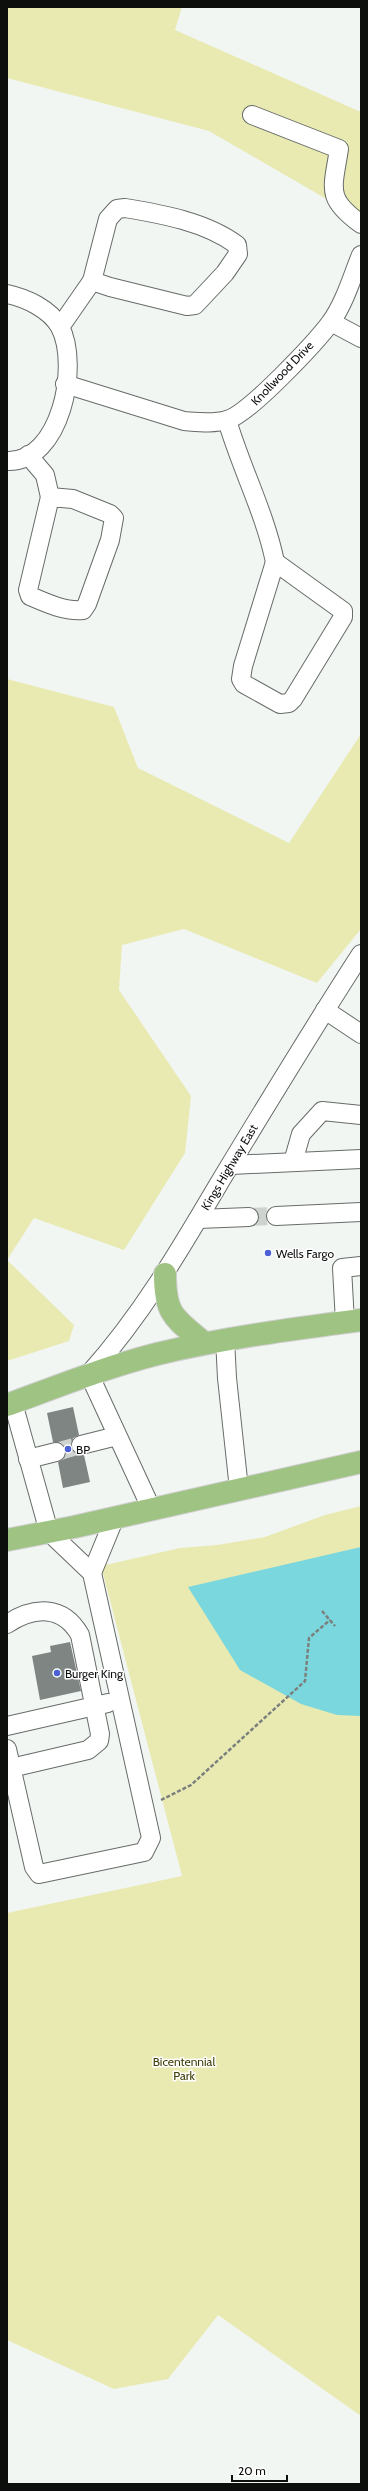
<svg xmlns="http://www.w3.org/2000/svg" width="368" height="2491" font-family="Cabin,sans-serif">
  <style>
    .green { fill: #e9eab2 }
    .water { fill: #7ad7de }
    .building { fill: #7e8583 }
    .lines { fill: none; stroke-linecap: round; stroke-linejoin: round }
    .minor-tunnel { stroke: #cfd3d0; stroke-width: 18; stroke-dasharray: 18 9; stroke-linecap: butt }
    .minor-casing { stroke: #676c68; stroke-width: 20 }
    .highway-casing { stroke: #cfcfcf; stroke-width: 24 }
    .path { stroke: #7c807d; stroke-width: 2.5; stroke-dasharray: 4 2; stroke-linecap: butt }
    .minor { stroke: #fff; stroke-width: 18 }
    .highway { stroke: #9fc382; stroke-width: 22 }
    .poi-dot { fill: #4c60d5; stroke: #fff; stroke-width: 1.5 }
    .labels { text-anchor: middle; dominant-baseline: central; stroke-width: 3; stroke-linejoin: round; paint-order: stroke }
    .street-label { font-size: 12px; fill: #0d0f0d; stroke: #fff }
    .poi-label { font-size: 12px; fill: #0d0f0d; stroke: #fff; text-anchor: start }
    .park-label { font-size: 12px; fill: #3f3e06; stroke: #fff }
  </style>
  <rect width="100%" height="100%" fill="#f1f6f2"/>
  <!-- green -->
  <g class="green">
    <polygon points="7,7 182,7 175,30 361,112 361,219 209,131 7,78"/>
    <polygon points="7,679 114,707 138,768 289,843 361,734 361,929 317,983 184,929 122,945 119,990 191,1096 185,1153 124,1250 34,1218 7,1260 74,1325 69,1341 7,1361"/>
    <polygon points="361,1506 361,2416 218,2315 168,2379 114,2389 7,2340 7,1913 182,1876 101,1566 180,1548 217,1545 265,1537 325,1515"/>
  </g>
  <!-- water -->
  <polygon class="water" points="361,1547 361,1716 337,1715 301,1704 240,1670 188,1587"/>
  <!-- building -->
  <g class="building">
    <polygon points="73,1407 79,1435 73,1438 71,1447 74,1453 84,1455 90,1482 63,1488 58,1462 64,1459 66,1450 63,1444 53,1442 47,1413"/>
    <polygon points="70,1642 81,1691 40,1700 32,1656 51,1652 50,1646"/>
  </g>
  <g class="lines">
    <!-- minor-tunnel -->
    <g class="minor-tunnel">
      <polyline points="249,1217 276,1216"/>
      <polyline points="56,1452 81,1445"/>
    </g>
    <!-- minor casing -->
    <g class="minor-casing">
      <g id="minor">
        <path d="M252 115 339 149C333 189 325 198 361 224"/>
        <path d="M125 208C162 214 206 222 237 245L238 254 225 273 195 305 187 306 110 287 92 281 108 219 117 209Z"/>
        <path d="M7 294C26 298 50 309 60 327 80 365 61 463 7 461"/>
        <polyline points="331,322 361,338"/>
        <polyline points="60,327 92,281"/>
        <path d="M65 384 184 421C198 422 214 424 227 420 249 414 316 342 331 322 345 302 352 277 361 255"/>
        <path d="M227 420C241 468 265 513 275 562"/>
        <polyline points="28,455 45,475 50,497"/>
        <path d="M50 497 73 499 110 514 114 518 110 540 87 604 83 610C66 612 46 603 30 596L28 590Z"/>
        <polygon points="275,562 343,611 343,617 293,699 289,703 280,704 244,684 241,679 243,666"/>
        <polyline points="325,1010 361,1034"/>
        <polyline points="293,1162 301,1134 322,1111 361,1115"/>
        <polyline points="231,1165 361,1159"/>
        <polyline points="276,1216 361,1212"/>
        <polyline points="198,1219 249,1217"/>
        <polyline points="345,1322 342,1268 361,1266"/>
        <polyline points="225,1339 227,1378 239,1489"/>
        <polyline points="81,1445 117,1436"/>
        <polyline points="28,1459 56,1452"/>
        <path d="M151 1508 89 1374C142 1315 181 1248 221 1180 267 1104 313 1028 361 954"/>
        <polyline points="92,1573 115,1517"/>
        <path d="M7 1624C34 1606 63 1605 80 1635L100 1734 99 1741 88 1750 11 1768"/>
        <polyline points="7,1726 108,1703"/>
        <polyline points="7,1749 34,1867 39,1874 144,1852 151,1838 92,1573 49,1532 13,1403"/>
      </g>
    </g>
    <!-- highway casing -->
    <g class="highway-casing">
      <g id="highway">
        <path d="M165 1274C165 1316 175 1318 204 1343"/>
        <path d="M7 1405C56 1387 106 1367 157 1354 224 1338 292 1329 361 1320"/>
        <polyline points="7,1540 74,1527 361,1462"/>
      </g>
    </g>
    <!-- path -->
    <g class="path">
      <polyline points="322,1611 335,1626"/>
      <polyline points="161,1800 191,1785 305,1681 309,1638 330,1620"/>
    </g>
    <!-- minor -->
    <use href="#minor" class="minor"/>
    <!-- highway -->
    <use href="#highway" class="highway"/>
  </g>
  <!-- markers -->
  <g class="poi-dot">
    <circle cx="268" cy="1253" r="4"/>
    <circle cx="68" cy="1449" r="4"/>
    <circle cx="57" cy="1673" r="4"/>
  </g>
  <g class="labels">
    <!-- street labels -->
    <g class="street-label">
      <text transform="translate(282 373) rotate(-46)">Knollwood Drive</text>
      <text transform="translate(229 1167) rotate(-59)">Kings Highway East</text>
    </g>
    <!-- poi labels -->
    <g class="poi-label">
      <text x="276" y="1253">Wells Fargo</text>
      <text x="76" y="1449">BP</text>
      <text x="65" y="1673">Burger King</text>
    </g>
    <!-- park labels -->
    <g class="park-label">
      <text x="184" y="2061">Bicentennial<tspan x="184" dy="14">Park</tspan></text>
    </g>
  </g>
  <!-- border -->
  <rect width="368" height="2491" fill="none" stroke="#0d0f0d" stroke-width="16"/>
  <!-- scale -->
  <path d="M232 2475v6h55v-6" fill="none" stroke="#0d0f0d" stroke-width="2"/>
  <text x="238" y="2475" font-size="12" fill="#0d0f0d" stroke="#ffffff" stroke-width="3" paint-order="stroke">20 m</text>
</svg>
